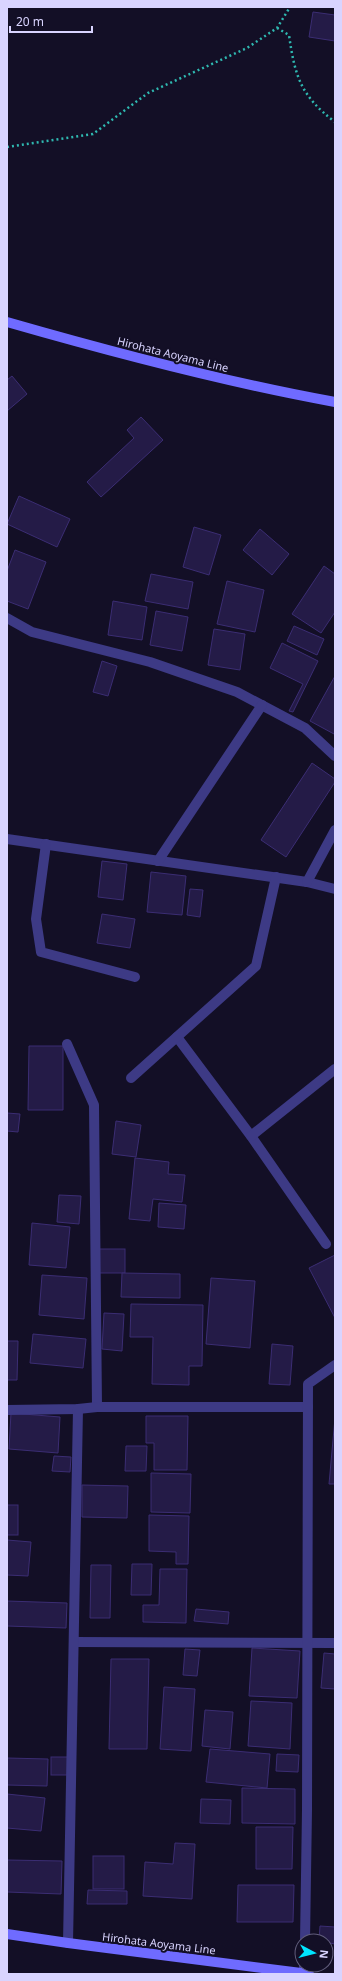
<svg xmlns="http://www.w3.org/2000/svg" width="342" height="1981" font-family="'Noto Sans',sans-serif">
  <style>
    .building { fill: #241b47; stroke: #3b2d73 }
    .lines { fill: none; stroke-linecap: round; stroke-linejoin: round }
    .path { stroke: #2fb8b0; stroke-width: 2.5; stroke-dasharray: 2 3; stroke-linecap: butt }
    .minor { stroke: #3d3a85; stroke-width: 10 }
    .secondary { stroke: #6f6bff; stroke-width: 10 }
    .labels { text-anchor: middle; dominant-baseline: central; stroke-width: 4; stroke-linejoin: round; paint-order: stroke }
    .street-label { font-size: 11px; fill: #d9d4ff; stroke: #130f26 }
  </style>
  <rect width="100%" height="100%" fill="#130f26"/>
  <!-- building -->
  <g class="building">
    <polygon points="313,12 335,15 335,41 309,37"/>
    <polygon points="12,376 27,394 7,411 7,380"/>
    <polygon points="141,417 163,440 101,497 87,482 134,438 127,430"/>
    <polygon points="19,496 70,519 57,547 7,524"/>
    <polygon points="194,527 221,535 209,575 183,567"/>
    <polygon points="260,529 289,554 272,575 243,550"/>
    <polygon points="15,550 46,562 28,609 7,601 7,571"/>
    <polygon points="324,566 335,574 335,612 321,633 292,614"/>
    <polygon points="151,574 193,582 188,609 145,601"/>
    <polygon points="227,581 264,590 255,632 217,624"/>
    <polygon points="113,601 147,607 142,640 108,635"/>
    <polygon points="156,611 188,617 182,651 150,645"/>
    <polygon points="294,626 324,639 317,655 287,641"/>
    <polygon points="214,629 245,634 240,670 208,665"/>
    <polygon points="282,643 318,661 293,712 289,711 303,684 270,668"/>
    <polygon points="102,661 117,666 108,696 93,692"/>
    <polygon points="335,676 335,732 334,734 310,721"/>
    <polygon points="312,763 335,779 335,782 286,857 261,840"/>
    <polygon points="102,861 127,864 123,900 98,897"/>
    <polygon points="151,872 186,876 182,915 147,912"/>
    <polygon points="190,889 203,890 200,917 187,915"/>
    <polygon points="102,914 135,919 130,948 97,943"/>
    <polygon points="29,1046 63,1046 63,1110 28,1110"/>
    <polygon points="7,1113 20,1114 18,1132 7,1131"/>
    <polygon points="116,1121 141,1125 136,1157 112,1154"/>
    <polygon points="135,1158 169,1162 168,1174 185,1175 182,1202 153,1199 150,1221 129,1219"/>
    <polygon points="59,1195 81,1196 79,1224 57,1222"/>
    <polygon points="159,1203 186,1205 184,1229 158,1227"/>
    <polygon points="32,1223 70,1227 66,1268 29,1265"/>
    <rect x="98" y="1249" width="27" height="24"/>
    <polygon points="335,1255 335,1318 309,1268"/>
    <polygon points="122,1273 180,1274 180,1298 121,1297"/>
    <polygon points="42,1275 87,1278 84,1319 39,1315"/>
    <polygon points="211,1278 255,1281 250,1348 206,1344"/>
    <polygon points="131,1304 203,1305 202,1366 189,1366 189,1385 152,1384 153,1337 130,1337"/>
    <polygon points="104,1313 124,1314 122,1351 102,1349"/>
    <polygon points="33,1334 86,1339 83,1368 30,1363"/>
    <polygon points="7,1341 18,1341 17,1380 7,1380"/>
    <polygon points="272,1344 293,1346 290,1385 269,1384"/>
    <polygon points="11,1413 60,1417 58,1453 9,1449"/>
    <polygon points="146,1416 188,1416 187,1470 154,1470 154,1443 146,1443"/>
    <polygon points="335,1418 335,1484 329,1484"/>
    <polygon points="126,1446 147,1446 146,1471 125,1471"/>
    <polygon points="54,1456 71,1457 70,1472 52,1471"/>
    <polygon points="151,1473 191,1474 190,1513 151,1512"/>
    <polygon points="82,1485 128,1486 127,1518 82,1517"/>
    <rect x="7" y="1505" width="11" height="30"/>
    <polygon points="149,1515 189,1516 188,1564 176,1564 176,1552 149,1551"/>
    <polygon points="7,1540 31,1542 28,1576 7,1575"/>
    <polygon points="132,1564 152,1564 151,1595 131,1595"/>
    <polygon points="91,1565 111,1565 110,1618 90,1618"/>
    <polygon points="160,1569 187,1569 186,1623 143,1622 143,1605 159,1605"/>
    <polygon points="7,1601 67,1603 66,1628 7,1626"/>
    <polygon points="196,1609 229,1612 228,1624 194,1621"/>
    <polygon points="252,1648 300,1651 297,1698 249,1696"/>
    <polygon points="185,1649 200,1650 197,1676 183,1675"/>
    <polygon points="324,1653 335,1654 335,1689 321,1688"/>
    <polygon points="111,1659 149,1659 147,1749 109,1749"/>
    <polygon points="164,1687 195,1689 191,1751 160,1749"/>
    <polygon points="251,1701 292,1703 290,1749 248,1746"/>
    <polygon points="205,1710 233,1712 230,1749 202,1746"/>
    <polygon points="210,1749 270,1754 267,1788 206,1782"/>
    <polygon points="277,1754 299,1755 298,1772 276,1771"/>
    <rect x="51" y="1757" width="18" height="18"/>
    <polygon points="7,1758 48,1759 47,1786 7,1785"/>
    <polygon points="242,1788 295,1789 295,1824 242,1823"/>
    <polygon points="7,1794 45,1798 41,1831 7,1828"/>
    <polygon points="201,1799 231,1800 230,1824 200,1823"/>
    <polygon points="256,1827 293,1827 292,1869 256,1869"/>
    <polygon points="175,1843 195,1844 192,1899 143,1896 145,1862 173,1864"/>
    <rect x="93" y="1856" width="31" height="33"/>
    <polygon points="7,1860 62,1861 61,1894 7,1892"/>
    <polygon points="238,1885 294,1885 293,1922 237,1922"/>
    <polygon points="88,1890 127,1891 127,1904 87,1904"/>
    <polygon points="320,1926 335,1927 335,1944 319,1941"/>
  </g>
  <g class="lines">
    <!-- path -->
    <g class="path">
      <path d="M277 28 289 35C295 77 301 96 335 122"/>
      <polyline points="7,147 93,134 148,93 247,48 277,28 290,7"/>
    </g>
    <!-- minor -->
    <g class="minor">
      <polyline points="7,618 32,632 150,662 237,692 305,728 335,756"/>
      <polyline points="7,839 307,882 335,889"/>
      <polyline points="46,844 36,919 41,952 135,977"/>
      <polyline points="158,861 262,705"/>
      <polyline points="307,882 335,830"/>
      <polyline points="177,1037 251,1136 326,1244"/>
      <polyline points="67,1044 94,1105 97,1407"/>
      <polyline points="131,1078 256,966 276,877"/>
      <polyline points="251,1136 335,1069"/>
      <polyline points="7,1410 78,1409 97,1407 308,1407"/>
      <polyline points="74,1642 335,1643"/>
      <polyline points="305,1941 307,1810 308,1384 335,1365"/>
      <polyline points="68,1943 78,1409"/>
      <polyline points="304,1973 304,1965"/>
    </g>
    <!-- secondary -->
    <g class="secondary">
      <path d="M7 322C115 353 224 382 335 402"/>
      <polyline points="7,1934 68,1943 309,1974"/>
    </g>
  </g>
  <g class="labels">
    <!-- street labels -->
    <g class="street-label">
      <text transform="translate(173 354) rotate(14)">Hirohata Aoyama Line</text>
      <text transform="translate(159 1943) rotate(7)">Hirohata Aoyama Line</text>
    </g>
  </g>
  <!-- border -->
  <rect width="342" height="1981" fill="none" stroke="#d9d4ff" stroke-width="16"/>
  <!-- north arrow -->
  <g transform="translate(314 1953) rotate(97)"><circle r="19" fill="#130f26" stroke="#625e7d"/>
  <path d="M0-3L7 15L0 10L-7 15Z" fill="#00e5ff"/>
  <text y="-6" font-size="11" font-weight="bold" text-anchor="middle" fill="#d9d4ff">N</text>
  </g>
  <!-- scale -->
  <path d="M10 26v6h82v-6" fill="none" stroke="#d9d4ff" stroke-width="2"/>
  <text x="16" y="26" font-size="12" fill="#d9d4ff" stroke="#130f26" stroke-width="3" paint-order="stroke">20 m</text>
</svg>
